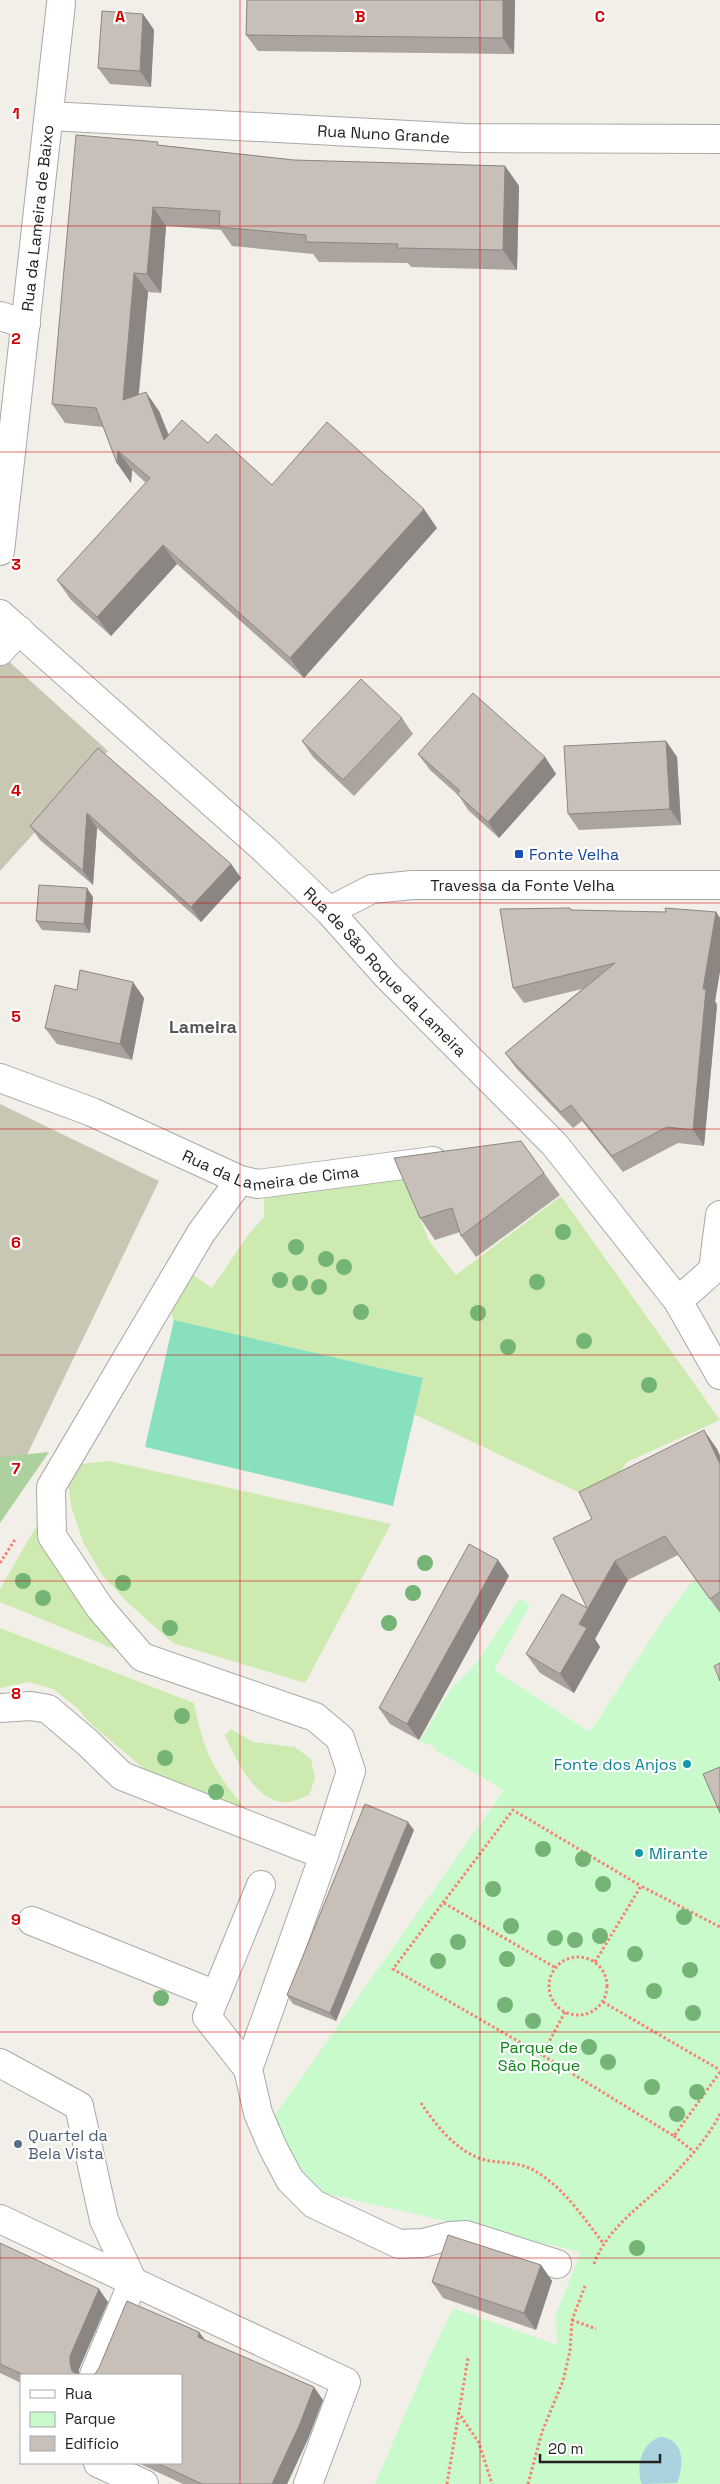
<svg xmlns="http://www.w3.org/2000/svg" width="720" height="2484" font-family="'Space Grotesk',sans-serif">
  <style>
    .construction { fill: #c7c7b4 }
    .grass { fill: #cdebb0 }
    .forest { fill: #add19e }
    .park { fill: #c8facc }
    .pitch { fill: #88e0be }
    .water { fill: #aad3df }
    .lines { fill: none; stroke-linecap: round; stroke-linejoin: round }
    .minor-casing { stroke: #a9a9a9; stroke-width: 30 }
    .path { stroke: #fa8072; stroke-width: 3; stroke-dasharray: 2.5 2.5; stroke-linecap: butt }
    .minor { stroke: #fff; stroke-width: 28 }
    .tree { fill: #74b475 }
    .wall { fill: #aba49e }
    .shaded-wall { fill: #8b8681 }
    .building { fill: #c7bfb8; stroke: #8b8681 }
    .grid { fill: none; stroke: #d40000; stroke-width: 1; stroke-opacity: 0.55 }
    .transit-dot { fill: #1a4fb4; stroke: #fff; stroke-width: 2 }
    .culture-dot { fill: #0f9aa8; stroke: #fff; stroke-width: 2 }
    .service-dot { fill: #5c6f8a; stroke: #fff; stroke-width: 2 }
    .labels { text-anchor: middle; dominant-baseline: central; stroke-width: 4.5; stroke-linejoin: round; paint-order: stroke }
    .street-label { font-size: 16px; fill: #222; stroke: #fff }
    .transit-label { font-size: 16px; fill: #164399; stroke: #fff; text-anchor: start }
    .culture-label { font-size: 16px; fill: #0d838f; stroke: #fff; text-anchor: end }
    .park-label { font-size: 16px; fill: #0c8416; stroke: #fff }
    .service-label { font-size: 16px; fill: #4e5e75; stroke: #fff; text-anchor: start }
    .neighbourhood-label { font-size: 18px; font-weight: bold; fill: #555; stroke: #fff }
    .grid-label { font-size: 16px; text-anchor: middle; font-weight: bold; fill: #d40000; stroke: #fff; stroke-width: 4.5; stroke-linejoin: round; paint-order: stroke }
  </style>
  <rect width="100%" height="100%" fill="#f2efe9"/>
  <!-- construction -->
  <g class="construction">
    <polygon points="4,657 108,751 0,871 0,662"/>
    <polygon points="0,1104 159,1181 0,1511"/>
  </g>
  <!-- grass -->
  <g class="grass">
    <polygon points="404,1178 429,1241 456,1275 561,1196 720,1420 627,1462 599,1502 414,1414 423,1378 174,1320 167,1304 189,1272 212,1288 248,1235 264,1217 264,1192"/>
    <polygon points="109,1461 391,1524 305,1683 173,1643 127,1602 103,1576 83,1542 71,1506 68,1480 81,1464"/>
    <polygon points="44,1513 136,1658 0,1602 0,1589"/>
    <path d="M0 1628 194 1703C204 1752 214 1773 247 1810L149 1773 91 1724 76 1707 53 1689 29 1682 0 1688Z"/>
    <path d="M231 1729 253 1742 295 1747 311 1759 315 1779 309 1795C303 1797 296 1801 290 1802 256 1806 236 1759 225 1735Z"/>
  </g>
  <!-- forest -->
  <polygon class="forest" points="49,1452 0,1523 0,1457"/>
  <!-- park -->
  <polygon class="park" points="720,1561 720,2484 375,2484 431,2354 453,2308 557,2345 556,2314 581,2252 311,2190 273,2118 504,1790 435,1750 435,1747 420,1741 450,1690 476,1663 520,1599 530,1605 494,1670 590,1732 664,1619 695,1578"/>
  <!-- pitch -->
  <polygon class="pitch" points="174,1320 423,1378 393,1506 145,1447"/>
  <!-- water -->
  <path class="water" d="M661 2437C685 2439 684 2466 677 2483L642 2484C635 2468 642 2441 661 2437Z"/>
  <g class="lines">
    <!-- minor casing -->
    <g class="minor-casing">
      <g id="minor">
        <path id="s1" d="M49 116 465 138 720 139"/>
        <polyline points="0,316 26,324"/>
        <path id="s2" d="M0 551 61 4"/>
        <path id="s3" d="M0 614 264 849 329 911 386 975 555 1145 678 1301 720 1375"/>
        <polyline points="0,651 19,630"/>
        <path id="s4" d="M329 911 372 889 412 885H720"/>
        <path id="s5" d="M0 1078 92 1112 240 1180 258 1184 433 1161"/>
        <polyline points="240,1180 201,1233 51,1487 52,1536 100,1608 142,1657 315,1717 340,1738 351,1771 324,1855"/>
        <polyline points="678,1301 713,1270 720,1215"/>
        <polyline points="0,1708 31,1706 48,1709 88,1743 122,1776 324,1855 248,2069 258,2113 273,2148 290,2180 314,2204 399,2244 423,2243 450,2236 466,2235 557,2264"/>
        <polyline points="32,1921 216,1995"/>
        <polyline points="0,2063 79,2106 104,2220 133,2282 94,2375"/>
        <polyline points="248,2069 207,2017 261,1885"/>
        <polyline points="0,2219 346,2382 308,2484"/>
        <polyline points="98,2463 144,2484"/>
      </g>
    </g>
    <!-- path -->
    <g class="path">
      <polyline points="0,1563 16,1538"/>
      <polyline points="444,1903 556,1968"/>
      <circle cx="578" cy="1986" r="29"/>
      <polyline points="595,1962 641,1886 720,1927"/>
      <polyline points="603,2002 720,2070"/>
      <polyline points="565,2012 542,2055 674,2136 720,2072"/>
      <polyline points="542,2055 393,1969 513,1810 641,1886"/>
      <path d="M421 2103C437 2127 460 2156 490 2161 505 2163 522 2163 535 2171 563 2187 584 2218 603 2243"/>
      <polyline points="674,2136 693,2151"/>
      <path d="M594 2264C609 2223 650 2201 678 2170 693 2154 710 2134 720 2114"/>
      <polyline points="572,2320 596,2329"/>
      <polyline points="458,2412 479,2443 492,2484"/>
      <polyline points="447,2484 468,2358"/>
      <polyline points="528,2484 542,2432 563,2381 570,2351 572,2320 585,2286"/>
    </g>
    <!-- minor -->
    <use href="#minor" class="minor"/>
  </g>
  <!-- trees -->
  <g class="tree">
    <circle cx="563" cy="1232" r="8"/>
    <circle cx="296" cy="1247" r="8"/>
    <circle cx="326" cy="1259" r="8"/>
    <circle cx="344" cy="1267" r="8"/>
    <circle cx="280" cy="1280" r="8"/>
    <circle cx="537" cy="1282" r="8"/>
    <circle cx="300" cy="1283" r="8"/>
    <circle cx="319" cy="1287" r="8"/>
    <circle cx="361" cy="1312" r="8"/>
    <circle cx="478" cy="1313" r="8"/>
    <circle cx="584" cy="1341" r="8"/>
    <circle cx="508" cy="1347" r="8"/>
    <circle cx="649" cy="1385" r="8"/>
    <circle cx="425" cy="1563" r="8"/>
    <circle cx="23" cy="1581" r="8"/>
    <circle cx="123" cy="1583" r="8"/>
    <circle cx="413" cy="1593" r="8"/>
    <circle cx="43" cy="1598" r="8"/>
    <circle cx="389" cy="1623" r="8"/>
    <circle cx="170" cy="1628" r="8"/>
    <circle cx="182" cy="1716" r="8"/>
    <circle cx="165" cy="1758" r="8"/>
    <circle cx="216" cy="1792" r="8"/>
    <circle cx="543" cy="1849" r="8"/>
    <circle cx="583" cy="1859" r="8"/>
    <circle cx="603" cy="1884" r="8"/>
    <circle cx="493" cy="1889" r="8"/>
    <circle cx="684" cy="1917" r="8"/>
    <circle cx="511" cy="1926" r="8"/>
    <circle cx="600" cy="1936" r="8"/>
    <circle cx="555" cy="1938" r="8"/>
    <circle cx="575" cy="1940" r="8"/>
    <circle cx="458" cy="1942" r="8"/>
    <circle cx="635" cy="1954" r="8"/>
    <circle cx="507" cy="1959" r="8"/>
    <circle cx="438" cy="1961" r="8"/>
    <circle cx="690" cy="1970" r="8"/>
    <circle cx="654" cy="1991" r="8"/>
    <circle cx="161" cy="1998" r="8"/>
    <circle cx="505" cy="2005" r="8"/>
    <circle cx="693" cy="2013" r="8"/>
    <circle cx="533" cy="2021" r="8"/>
    <circle cx="589" cy="2047" r="8"/>
    <circle cx="608" cy="2062" r="8"/>
    <circle cx="652" cy="2087" r="8"/>
    <circle cx="697" cy="2092" r="8"/>
    <circle cx="677" cy="2114" r="8"/>
    <circle cx="637" cy="2248" r="8"/>
  </g>
  <!-- wall -->
  <g class="wall">
    <polygon points="247,0 515,0 514,54 258,51 246,35"/>
    <polygon points="143,14 154,30 151,87 110,84 98,68"/>
    <polygon points="160,145 294,160 505,166 519,186 517,270 411,267 408,263 319,262 313,254 232,246 221,230 166,226 161,293 148,292 139,394 159,411 169,435 208,443 272,485 437,528 304,678 177,564 111,636 71,600 57,580 146,483 132,470 131,483 117,463 103,427 65,423 52,404"/>
    <polygon points="402,718 413,734 354,796 313,757 302,741"/>
    <polygon points="666,741 677,757 681,825 579,830 568,814"/>
    <polygon points="98,748 231,864 241,878 201,922 97,828 93,885 40,840 30,826"/>
    <polygon points="418,754 545,757 556,774 499,838 468,810 459,796 430,770"/>
    <polygon points="93,897 90,933 42,930 36,921"/>
    <polygon points="570,908 572,910 666,912 716,912 720,918 720,971 715,1001 717,1005 704,1146 678,1143 623,1172 582,1121 573,1128 516,1068 505,1053 582,989 524,1003 513,988"/>
    <polygon points="77,990 144,998 132,1060 57,1044 45,1028"/>
    <polygon points="521,1141 560,1195 476,1257 461,1236 460,1232 435,1240 420,1218"/>
    <polygon points="717,1449 720,1456 720,1613 678,1555 628,1580 595,1639 600,1647 574,1693 540,1673 526,1654 587,1608 592,1519"/>
    <polygon points="498,1560 509,1576 419,1740 390,1724 379,1708"/>
    <polygon points="414,1830 336,2021 293,2004 287,1995"/>
    <polygon points="0,2243 108,2302 79,2369 79,2375 21,2375 21,2383 0,2373"/>
    <polygon points="541,2265 552,2281 536,2330 443,2298 432,2282"/>
    <polygon points="199,2332 204,2340 323,2400 308,2439 287,2484 183,2484 138,2463 181,2463"/>
  </g>
  <!-- shaded-wall -->
  <g class="shaded-wall">
    <polygon points="503,0 515,0 514,54 503,38"/>
    <polygon points="143,14 154,30 151,87 140,71"/>
    <polygon points="505,166 519,186 517,270 503,250"/>
    <polygon points="153,207 166,226 161,293 147,274"/>
    <polygon points="134,273 148,292 136,420 123,400"/>
    <polygon points="146,392 159,411 178,460 164,440"/>
    <polygon points="118,451 132,470 131,483 117,463"/>
    <polygon points="424,509 437,528 304,678 290,658"/>
    <polygon points="163,545 177,564 111,636 97,617"/>
    <polygon points="666,741 677,757 681,825 670,809"/>
    <polygon points="545,757 556,774 499,838 488,822"/>
    <polygon points="87,813 97,828 93,885 83,871"/>
    <polygon points="231,864 241,878 201,922 191,907"/>
    <polygon points="87,888 93,897 90,933 84,924"/>
    <polygon points="716,912 720,918 720,971 715,1001 717,1005 704,1146 693,1130 703,989"/>
    <polygon points="133,982 144,998 132,1060 120,1044"/>
    <polygon points="704,1430 717,1449 720,1456 720,1464"/>
    <polygon points="498,1560 509,1576 419,1740 407,1724"/>
    <polygon points="615,1561 628,1580 595,1639 600,1647 574,1693 560,1674 579,1624"/>
    <polygon points="408,1822 414,1830 336,2021 330,2013"/>
    <polygon points="541,2265 552,2281 536,2330 524,2313"/>
    <polygon points="99,2289 108,2302 79,2369 79,2375 75,2375 72,2371 70,2364 70,2356"/>
    <polygon points="199,2332 209,2345 198,2337"/>
    <polygon points="314,2387 323,2400 308,2439 287,2484 272,2484"/>
  </g>
  <!-- building -->
  <g class="building">
    <polygon points="247,0 503,0 503,38 246,35"/>
    <polygon points="102,11 143,14 140,71 98,68"/>
    <polygon points="76,135 158,142 157,145 294,160 505,166 503,250 397,248 398,244 306,242 306,235 219,227 220,211 153,207 147,274 134,273 123,400 146,392 164,440 182,420 208,443 216,434 272,485 327,422 424,509 290,658 163,545 97,617 57,580 150,478 118,451 117,463 96,408 52,404"/>
    <polygon points="361,679 402,718 343,780 302,741"/>
    <polygon points="473,693 545,757 488,822 457,794 460,791 418,754"/>
    <polygon points="666,741 670,809 568,814 564,746"/>
    <polygon points="98,748 231,864 191,907 87,813 83,871 30,826"/>
    <polygon points="39,885 87,888 84,924 36,921"/>
    <polygon points="570,908 571,910 666,912 665,908 716,912 703,989 706,989 693,1130 667,1127 612,1156 571,1105 561,1112 505,1053 615,963 513,988 500,909"/>
    <polygon points="80,970 133,982 120,1044 45,1028 55,985 77,990"/>
    <polygon points="521,1141 544,1173 461,1236 452,1208 420,1218 394,1158"/>
    <polygon points="704,1430 720,1464 720,1592 710,1599 665,1536 615,1561 579,1624 587,1628 560,1674 526,1654 562,1594 587,1608 553,1538 592,1519 579,1492"/>
    <polygon points="469,1544 498,1560 407,1724 379,1708"/>
    <polygon points="720,1663 720,1681 714,1666"/>
    <polygon points="720,1767 720,1813 703,1774"/>
    <polygon points="365,1804 408,1822 330,2013 287,1995"/>
    <polygon points="448,2235 541,2265 524,2313 432,2282"/>
    <polygon points="0,2243 99,2289 70,2356 70,2364 72,2371 77,2375 24,2375 0,2364"/>
    <polygon points="127,2301 199,2332 198,2337 314,2387 299,2426 272,2484 202,2484 157,2463 181,2463 181,2375 92,2375 94,2375 99,2368"/>
  </g>
  <!-- grid -->
  <path class="grid" d="M240 0V2484M480 0V2484M0 226H720M0 452H720M0 677H720M0 903H720M0 1129H720M0 1355H720M0 1581H720M0 1807H720M0 2032H720M0 2258H720"/>
  <!-- markers -->
  <rect class="transit-dot" x="514" y="849" width="10" height="10" rx="2.5"/>
  <g class="culture-dot">
    <circle cx="687" cy="1764" r="5"/>
    <circle cx="639" cy="1853" r="5"/>
  </g>
  <circle class="service-dot" cx="18" cy="2144" r="5"/>
  <g class="labels">
    <!-- street labels -->
    <g class="street-label">
      <text stroke="none"><textPath href="#s1" startOffset="335">Rua Nuno Grande</textPath></text>
      <text stroke="none"><textPath href="#s2" startOffset="335">Rua da Lameira de Baixo</textPath></text>
      <text stroke="none"><textPath href="#s4" startOffset="199">Travessa da Fonte Velha</textPath></text>
      <text stroke="none"><textPath href="#s3" startOffset="526">Rua de São Roque da Lameira</textPath></text>
      <text stroke="none"><textPath href="#s5" startOffset="290">Rua da Lameira de Cima</textPath></text>
    </g>
    <!-- transit labels -->
    <g class="transit-label">
      <text x="529" y="854">Fonte Velha</text>
    </g>
    <!-- culture labels -->
    <g class="culture-label">
      <text x="677" y="1764">Fonte dos Anjos</text>
      <text x="649" y="1853" text-anchor="start">Mirante</text>
    </g>
    <!-- park labels -->
    <g class="park-label">
      <text x="539" y="2047">Parque de<tspan x="539" dy="18">São Roque</tspan></text>
    </g>
    <!-- service labels -->
    <g class="service-label">
      <text x="28" y="2135">Quartel da<tspan x="28" dy="18">Bela Vista</tspan></text>
    </g>
    <!-- neighbourhood labels -->
    <g class="neighbourhood-label">
      <text x="203" y="1026">Lameira</text>
    </g>
  </g>
  <g class="grid-label">
    <text x="120" y="22">A</text>
    <text x="360" y="22">B</text>
    <text x="600" y="22">C</text>
    <text x="16" y="119">1</text>
    <text x="16" y="344">2</text>
    <text x="16" y="570">3</text>
    <text x="16" y="796">4</text>
    <text x="16" y="1022">5</text>
    <text x="16" y="1248">6</text>
    <text x="16" y="1474">7</text>
    <text x="16" y="1699">8</text>
    <text x="16" y="1925">9</text>
  </g>
  <!-- legend -->
  <rect x="20" y="2374" width="162" height="90" fill="#ffffff" stroke="#a7a7a7"/>
  <rect x="30" y="2390" width="25" height="8" fill="#ffffff" stroke="#a7a7a7"/>
  <text x="65" y="2399" font-size="15" fill="#222222">Rua</text>
  <rect x="30" y="2412" width="25" height="15" fill="#c8facc" stroke="#a7a7a7"/>
  <text x="65" y="2424" font-size="15" fill="#222222">Parque</text>
  <rect x="30" y="2436" width="25" height="15" fill="#c7bfb8" stroke="#a7a7a7"/>
  <text x="65" y="2449" font-size="15" fill="#222222">Edifício</text>
  <!-- scale -->
  <path d="M540 2454v8h120v-8" fill="none" stroke="#222222" stroke-width="2.5"/>
  <text x="548" y="2454" font-size="15" fill="#222222" stroke="#ffffff" stroke-width="4" paint-order="stroke">20 m</text>
</svg>
